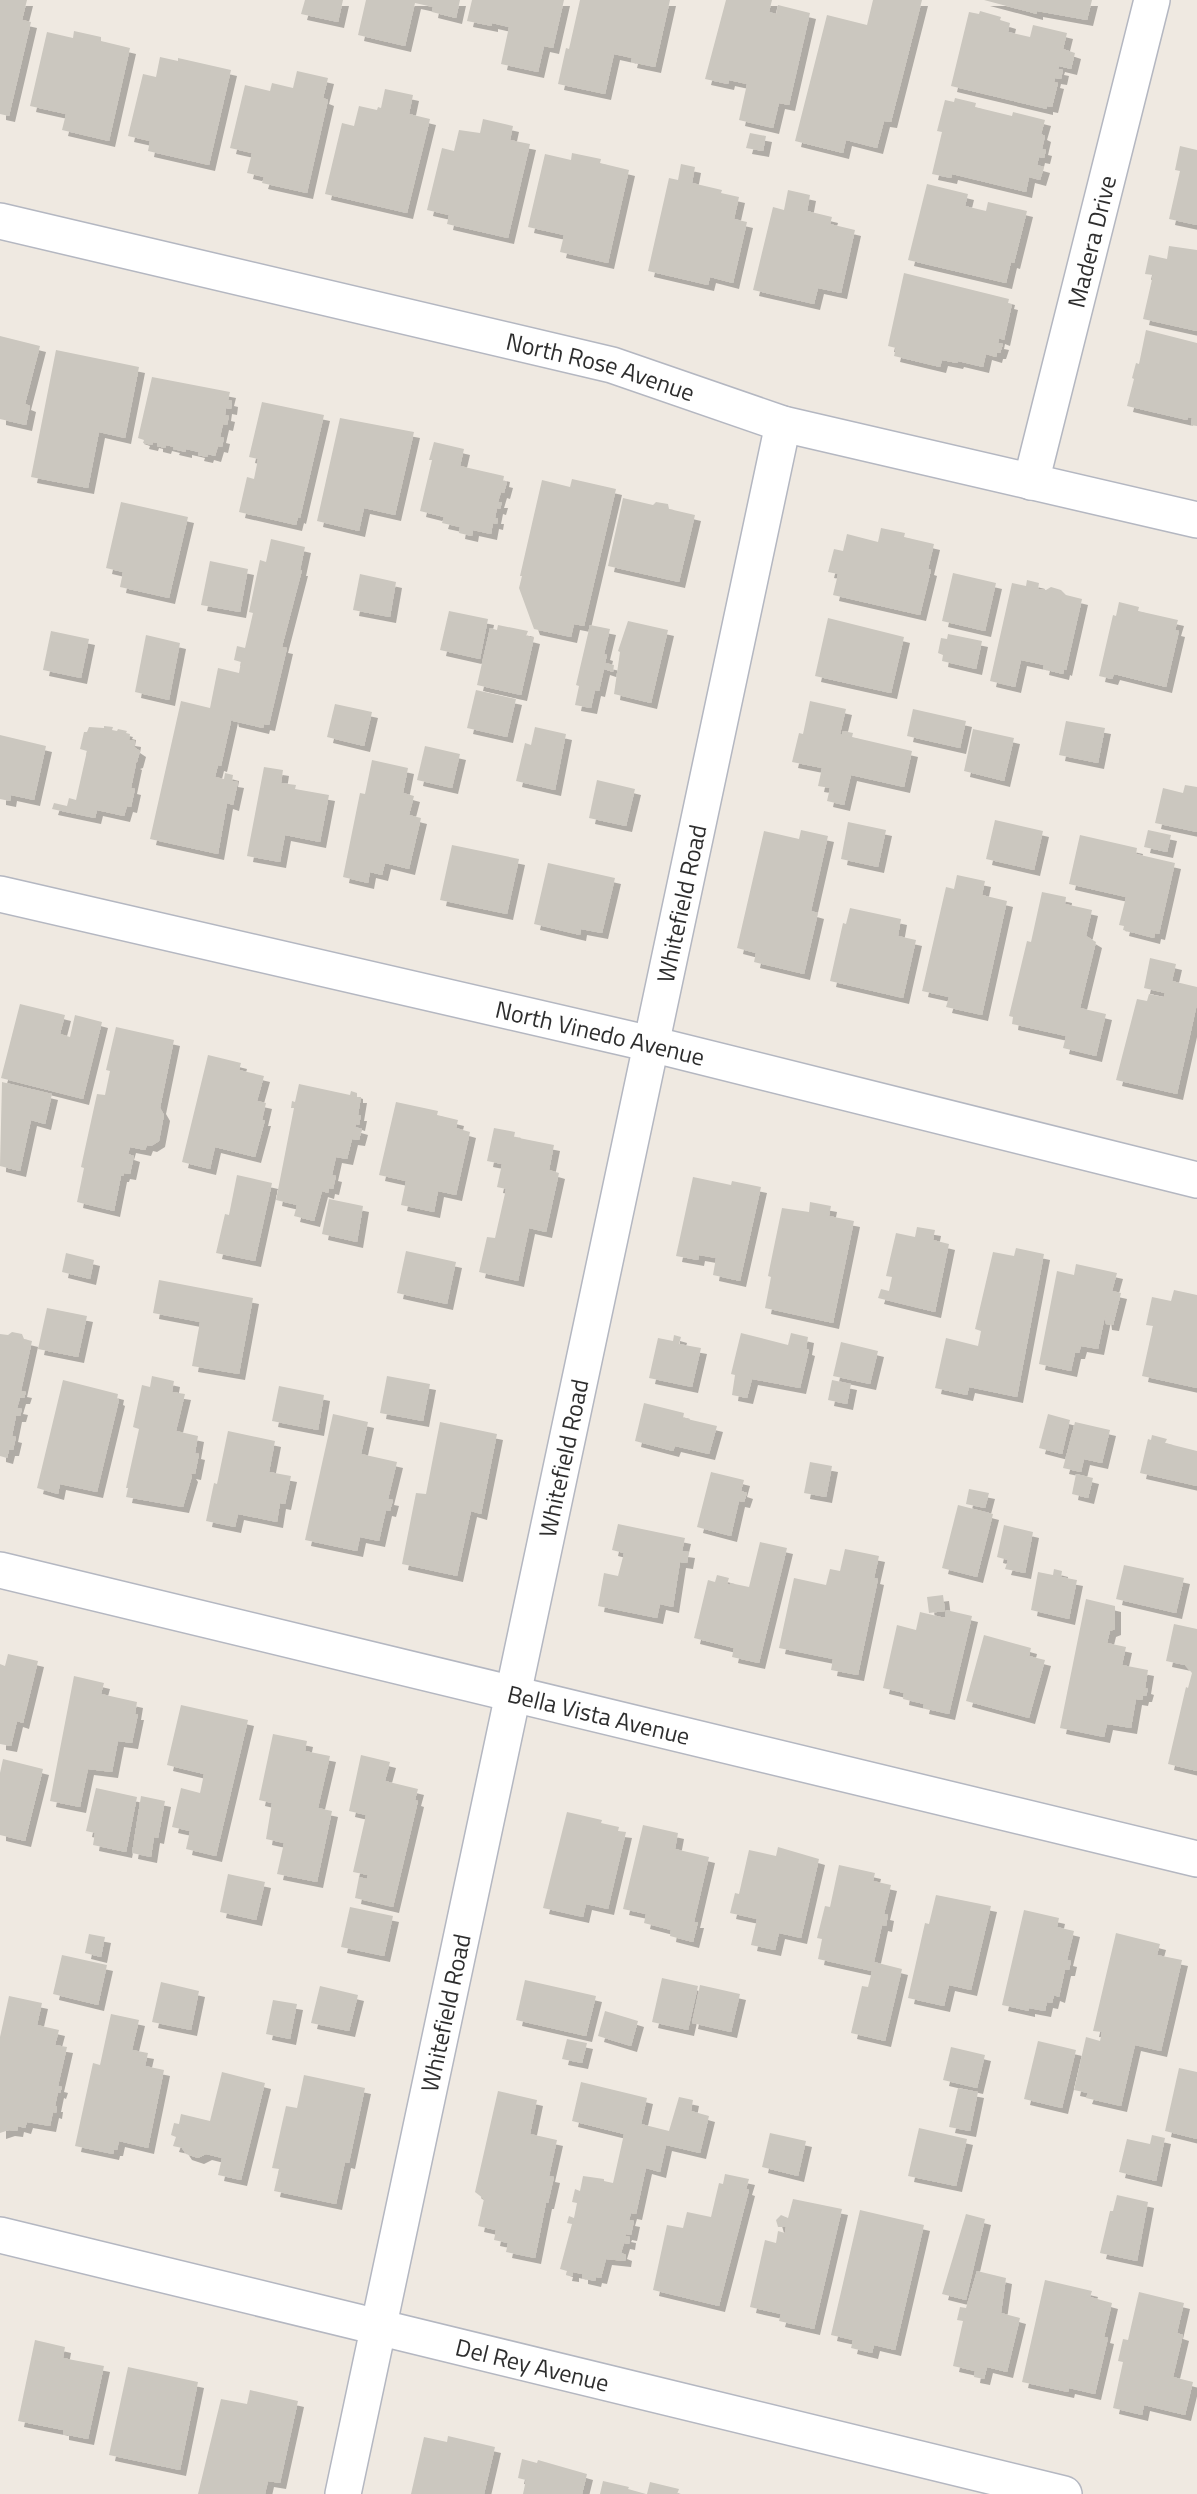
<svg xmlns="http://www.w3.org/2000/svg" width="1197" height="2494" font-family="'Titillium Web',sans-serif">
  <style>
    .building { fill: #cbc7bf; filter: url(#shadow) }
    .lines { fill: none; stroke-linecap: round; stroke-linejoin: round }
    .minor-casing { stroke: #b4b7c1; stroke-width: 38 }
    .minor { stroke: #fff; stroke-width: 35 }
    .labels { text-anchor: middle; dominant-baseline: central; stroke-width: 7; stroke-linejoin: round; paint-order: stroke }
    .street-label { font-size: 24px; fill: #2e2e2e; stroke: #fff }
  </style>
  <defs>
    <filter id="shadow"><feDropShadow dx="6" dy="6" stdDeviation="0" flood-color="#0004"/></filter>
  </defs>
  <rect width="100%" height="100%" fill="#efe9e1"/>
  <!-- building -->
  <g class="building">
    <polygon points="0,0 27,0 22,20 31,22 9,116 0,114"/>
    <polygon points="305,0 343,0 338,22 301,14"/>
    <polygon points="366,0 460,0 456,18 432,12 433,7 415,3 405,46 358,35"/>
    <polygon points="472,0 564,0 553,48 544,46 538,72 501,64 509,27 492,23 492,26 467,21"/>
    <polygon points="580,0 670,0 655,67 631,62 632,58 614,54 605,94 558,84 566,48 569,49"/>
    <polygon points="726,0 772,0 769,12 776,14 778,5 810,13 789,105 779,103 773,128 739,120 747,84 729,80 728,84 705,79"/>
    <polygon points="873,0 922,0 891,122 884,121 877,148 846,140 843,153 795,141 827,15 867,25"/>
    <polygon points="984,0 1092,0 1087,20 1037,11 1037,14"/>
    <polygon points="980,11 1001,17 1000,20 1010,23 1008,32 1030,37 1033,25 1067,33 1063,49 1075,53 1071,69 1059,66 1058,69 1063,70 1061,79 1055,78 1054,82 1058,83 1052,107 1047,106 1047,109 951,86 969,12 979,14"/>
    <polygon points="74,31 101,37 101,41 130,48 109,141 62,130 66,114 30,106 47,32 73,38"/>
    <polygon points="160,57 178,61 178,58 231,70 209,165 148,151 150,141 128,136 143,74 156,77"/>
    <polygon points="297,71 328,78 323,98 328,100 307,193 262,183 264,177 247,173 252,153 230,148 245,85 270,91 272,83 293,88"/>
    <polygon points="385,89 413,95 409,114 430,119 407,213 325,194 342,123 354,126 359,106 377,110 378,107 381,108"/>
    <polygon points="955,98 976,103 975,107 1012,116 1013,112 1045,120 1041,134 1045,136 1042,149 1046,150 1044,158 1039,157 1037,165 1044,167 1040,180 1029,177 1026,192 952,174 951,178 932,174 942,132 937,131 945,100 954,102"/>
    <polygon points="483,119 513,126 510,140 530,144 508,238 447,224 449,215 427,210 442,148 454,151 459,130 480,133"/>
    <polygon points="750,133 766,136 763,151 746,148"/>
    <polygon points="1180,146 1197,150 1197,225 1169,219 1180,171 1175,170"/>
    <polygon points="572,153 601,159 600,163 629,170 608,263 560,252 564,235 528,227 545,154 571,160"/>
    <polygon points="681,164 695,167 692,183 722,190 721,193 739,197 734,219 747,222 733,283 710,277 708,285 648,271 669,178 678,180"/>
    <polygon points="927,184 968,194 965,206 986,211 988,202 1027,211 1014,263 1011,262 1006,283 908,260"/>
    <polygon points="788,190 810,195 807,211 832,217 830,224 855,230 841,293 818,288 814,304 753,290 773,207 784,210"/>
    <polygon points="1169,246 1197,250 1197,331 1143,319 1153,275 1145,274 1149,255 1167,259"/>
    <polygon points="904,273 1009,299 1008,303 1012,304 1004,340 999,338 998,343 1003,344 1000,353 997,353 996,357 986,354 983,367 958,361 957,363 942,360 940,367 894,356 896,348 888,346"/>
    <polygon points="1146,330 1197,343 1197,426 1191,425 1192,418 1188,417 1187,420 1127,406 1134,379 1132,378 1136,363 1139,364"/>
    <polygon points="0,336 40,346 25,404 30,406 26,425 0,419"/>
    <polygon points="56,350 139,367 125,438 99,432 88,488 31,477"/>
    <polygon points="152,377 230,392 228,400 232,401 231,409 226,408 225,415 229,416 227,425 223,424 220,437 224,438 222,447 218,446 215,456 208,454 207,457 198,455 199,452 186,449 186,452 173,449 174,447 166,445 165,448 157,446 157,443 153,442 152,445 143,443 144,440 138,438"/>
    <polygon points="262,402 324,415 300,518 298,517 296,525 239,512 247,477 254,479 258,459 249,457"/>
    <polygon points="340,418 414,432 395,515 364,508 359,531 317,521"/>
    <polygon points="434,442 464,449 460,466 504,476 503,481 507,482 504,493 501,492 498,502 502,502 500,509 497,508 495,518 498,518 497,524 493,523 491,534 473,530 472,536 459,533 460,527 442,523 444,517 420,511 432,460 429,460"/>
    <polygon points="572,479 616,489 584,626 574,624 571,637 534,629 519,588 522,576 520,576 542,480 570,487"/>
    <polygon points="623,498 653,505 656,502 668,504 669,509 695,515 679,582 608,566"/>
    <polygon points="121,502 188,517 169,598 120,587 123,572 106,568"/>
    <polygon points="881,528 905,533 904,537 934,544 928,569 931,570 920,615 833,595 838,574 828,572 834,549 843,551 847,534 878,542"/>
    <polygon points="271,539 305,547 300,570 302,570 282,647 287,648 269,725 264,724 263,728 233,721 232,717 221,766 218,765 215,777 224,779 225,773 233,775 232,781 238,782 233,805 227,803 218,854 150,839 181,701 210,708 218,668 239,673 241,662 234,660 237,646 245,648 253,613 249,612 260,560 266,562"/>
    <polygon points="210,561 248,569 240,612 201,605"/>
    <polygon points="953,573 996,583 985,631 942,621"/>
    <polygon points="360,574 396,582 390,617 353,610"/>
    <polygon points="1027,580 1039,583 1038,589 1046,590 1051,587 1061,590 1066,595 1082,599 1066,670 1064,669 1063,674 1043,669 1044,665 1021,660 1015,687 990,681 1012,583 1026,586"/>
    <polygon points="1119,602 1139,607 1138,611 1178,620 1175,630 1179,631 1166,687 1114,674 1112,679 1099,676 1113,615 1116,616"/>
    <polygon points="449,611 488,619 480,659 440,650"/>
    <polygon points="828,618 904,637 891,693 815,676"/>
    <polygon points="628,621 668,630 651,703 614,694 620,652 618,651"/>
    <polygon points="498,625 528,631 526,636 534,638 521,695 477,685 490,628 497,630"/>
    <polygon points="590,625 610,629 604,654 607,655 605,663 614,665 613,672 604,669 599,691 595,690 591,708 575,705 579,686 576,685"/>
    <polygon points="51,631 89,639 81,678 43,670"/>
    <polygon points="948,634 982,641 976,669 942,661 943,655 938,653 941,638 947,639"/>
    <polygon points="146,635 180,643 169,700 135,692"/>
    <polygon points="476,690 516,699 507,737 467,728"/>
    <polygon points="810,701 846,709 840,734 842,735 843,731 853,733 852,737 912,751 904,787 851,775 844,805 827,801 830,788 818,786 822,768 792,762 799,733 803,734"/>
    <polygon points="335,704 372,712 364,746 327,737"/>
    <polygon points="913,709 966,721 960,748 907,736"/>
    <polygon points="1066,721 1105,728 1098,763 1059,755"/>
    <polygon points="104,726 113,727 112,730 117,731 118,729 127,731 126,733 130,734 129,740 135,741 134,747 140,751 137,762 134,763 136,764 131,788 135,789 131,807 127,806 124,816 97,810 95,818 52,809 54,803 67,806 69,798 76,800 87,751 80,749 84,732 87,732 89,727 104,728"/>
    <polygon points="535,727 566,734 555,790 516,781 525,743 531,745"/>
    <polygon points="973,729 1014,738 1004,781 964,771"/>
    <polygon points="0,735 46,746 34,800 11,795 10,801 0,799"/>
    <polygon points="425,746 460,754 452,788 417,780"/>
    <polygon points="372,760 408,768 403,793 414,796 409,815 421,818 409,869 385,863 382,875 370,872 368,883 343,877 360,793 365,794"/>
    <polygon points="264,767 283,770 281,783 296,785 295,789 329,795 320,842 285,835 280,862 247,856"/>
    <polygon points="597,780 635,789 626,826 589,818"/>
    <polygon points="1185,785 1197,787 1197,832 1155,823 1163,788 1183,793"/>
    <polygon points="995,820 1043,831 1034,870 986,859"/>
    <polygon points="848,822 886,830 878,867 841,859"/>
    <polygon points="801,830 828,836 811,911 818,913 804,974 754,962 756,953 737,948 764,831 799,839"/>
    <polygon points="1148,830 1171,835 1167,852 1144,847"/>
    <polygon points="1080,835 1137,848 1136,854 1175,863 1159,934 1155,933 1154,938 1123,930 1124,926 1119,925 1126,897 1069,884"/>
    <polygon points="452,845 519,859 507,914 440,900"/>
    <polygon points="548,863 615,878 602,933 581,929 580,935 534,924"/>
    <polygon points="957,875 985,881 982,895 1007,901 982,1015 946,1007 949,997 922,991 946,887 954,889"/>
    <polygon points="1042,892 1066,897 1065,904 1092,910 1086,936 1096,942 1080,1008 1106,1014 1096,1056 1063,1048 1066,1036 1012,1024 1013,1017 1009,1016 1027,941 1031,942"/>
    <polygon points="850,908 901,919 898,936 916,940 903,998 830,981 843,923 846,924"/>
    <polygon points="1150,958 1176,964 1172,981 1197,987 1197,1004 1177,1094 1116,1080 1137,999 1147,1001 1149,994 1164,997 1165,993 1144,988"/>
    <polygon points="20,1004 65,1015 60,1034 70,1037 75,1015 102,1022 83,1099 1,1078"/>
    <polygon points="116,1027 174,1040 160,1108 164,1115 159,1141 151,1146 147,1145 145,1150 130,1147 128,1154 134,1156 130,1174 124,1173 123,1176 121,1176 114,1211 77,1202 84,1168 81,1167 97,1094 105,1095 110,1071 106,1070"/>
    <polygon points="208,1055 241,1063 239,1070 264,1076 257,1101 266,1103 262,1120 265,1120 255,1157 215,1147 210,1169 182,1162"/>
    <polygon points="2,1082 52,1094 45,1124 31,1120 20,1171 0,1166"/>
    <polygon points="299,1084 350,1095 351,1091 357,1093 357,1097 361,1097 358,1115 361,1115 359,1125 356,1124 355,1127 362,1129 359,1140 352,1139 347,1159 336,1157 332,1175 336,1176 333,1189 329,1188 328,1193 322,1191 314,1221 294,1216 297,1205 276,1200 294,1108 291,1108 292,1101 295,1102"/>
    <polygon points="396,1102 438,1111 437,1115 458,1120 456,1128 470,1132 456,1195 438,1191 434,1212 401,1205 406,1181 379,1175"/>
    <polygon points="494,1128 515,1132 514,1137 554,1145 549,1170 559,1173 546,1232 529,1228 518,1281 479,1272 487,1237 495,1238 506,1189 497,1187 502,1164 487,1161"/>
    <polygon points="237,1175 272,1183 255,1261 216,1253 225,1214 229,1215"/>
    <polygon points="693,1177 731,1185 732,1181 761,1187 740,1281 713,1275 716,1258 699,1255 698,1260 676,1256"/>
    <polygon points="329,1199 363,1206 357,1242 322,1234"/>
    <polygon points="810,1202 831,1206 829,1216 854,1221 833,1323 765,1308 771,1277 768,1276 782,1208 809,1212"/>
    <polygon points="917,1227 935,1230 933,1240 949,1244 935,1312 878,1298 881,1289 889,1291 892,1277 886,1276 896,1233 915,1237"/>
    <polygon points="1016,1248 1044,1254 1017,1397 969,1387 967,1395 935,1388 946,1338 978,1346 981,1331 975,1329 993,1252 1014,1256"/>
    <polygon points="406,1251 456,1262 447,1304 397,1293"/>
    <polygon points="66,1253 94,1260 90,1279 62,1272"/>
    <polygon points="1076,1264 1117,1273 1112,1291 1121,1293 1113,1325 1106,1324 1105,1316 1098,1349 1081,1346 1079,1353 1075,1353 1071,1371 1039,1364 1057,1271 1074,1275"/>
    <polygon points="159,1280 253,1298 239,1374 192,1366 200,1322 153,1313"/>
    <polygon points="1174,1290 1197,1295 1197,1388 1142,1376 1153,1326 1146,1325 1152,1297 1171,1301"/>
    <polygon points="47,1308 87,1316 78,1357 38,1349"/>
    <polygon points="12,1332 22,1334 24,1339 32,1341 21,1391 26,1392 24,1398 20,1398 17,1408 22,1409 20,1416 16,1416 12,1436 16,1437 13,1450 9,1450 7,1458 0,1456 0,1334 8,1335"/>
    <polygon points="741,1333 788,1345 791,1333 808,1337 806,1349 809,1350 800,1388 752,1379 747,1398 732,1395 735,1375 731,1374"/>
    <polygon points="674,1335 681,1337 679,1344 701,1348 692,1387 649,1378 658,1338 673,1341"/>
    <polygon points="841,1342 878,1351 870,1384 833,1376"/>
    <polygon points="152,1376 174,1381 172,1392 185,1394 176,1431 198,1436 195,1453 199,1454 195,1474 190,1473 192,1476 183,1507 126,1497 128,1488 126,1488 139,1429 133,1427 142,1385 150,1387"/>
    <polygon points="387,1376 430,1384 423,1421 380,1413"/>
    <polygon points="63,1380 118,1394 117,1399 119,1400 97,1492 60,1484 58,1494 37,1488"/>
    <polygon points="832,1380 851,1384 847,1404 828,1400"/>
    <polygon points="279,1386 324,1395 318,1430 272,1421"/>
    <polygon points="644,1403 684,1413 683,1418 717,1426 709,1454 675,1446 673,1451 635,1441"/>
    <polygon points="333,1414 368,1422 361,1454 397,1462 388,1499 393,1500 390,1511 386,1510 379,1541 360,1537 357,1551 305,1540"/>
    <polygon points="1048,1414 1070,1420 1062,1454 1039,1448"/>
    <polygon points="440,1422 497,1434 481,1514 471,1511 457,1576 402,1564 416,1493 426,1494"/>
    <polygon points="1075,1422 1110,1430 1102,1463 1084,1459 1081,1472 1063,1468"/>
    <polygon points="228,1431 275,1441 269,1472 291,1476 285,1504 280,1503 277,1522 238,1514 235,1527 206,1521 214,1483 217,1484"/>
    <polygon points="1152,1435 1167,1439 1165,1443 1197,1451 1197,1486 1140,1473 1148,1439 1151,1440"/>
    <polygon points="810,1462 832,1466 826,1497 804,1493"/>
    <polygon points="711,1472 744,1480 741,1491 747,1493 744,1502 739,1501 731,1536 697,1527"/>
    <polygon points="1076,1474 1093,1478 1088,1498 1072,1494"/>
    <polygon points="969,1489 989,1493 985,1508 966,1504"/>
    <polygon points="958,1505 993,1514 977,1577 942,1568"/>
    <polygon points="618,1524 685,1538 682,1551 689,1552 687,1563 680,1562 673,1607 660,1604 657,1618 598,1606 604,1573 618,1576 624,1553 612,1550"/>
    <polygon points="1004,1525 1033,1532 1025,1573 1005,1569 1008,1560 997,1557"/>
    <polygon points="760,1542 787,1548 759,1663 732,1657 734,1648 694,1638 708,1580 715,1582 717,1575 729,1578 727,1584 730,1585 730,1583 749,1587"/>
    <polygon points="845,1549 879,1556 874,1578 878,1579 858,1675 831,1670 833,1659 779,1648 794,1578 826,1585 830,1569 840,1571"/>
    <polygon points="1124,1565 1184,1578 1176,1613 1116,1599"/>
    <polygon points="1054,1569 1062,1571 1061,1577 1077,1580 1069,1619 1031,1610 1038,1572 1053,1575"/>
    <polygon points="943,1595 945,1611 929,1613 927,1597"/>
    <polygon points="1086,1599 1115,1606 1115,1629 1110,1631 1107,1643 1126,1647 1122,1665 1148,1670 1145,1688 1148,1689 1146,1696 1143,1696 1142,1700 1136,1699 1131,1728 1107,1724 1104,1737 1060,1728"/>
    <polygon points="946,1610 972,1616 949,1714 923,1708 924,1704 903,1699 904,1693 883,1688 897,1625 916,1630 920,1612 945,1618"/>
    <polygon points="1174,1624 1197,1629 1197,1771 1168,1764 1186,1687 1188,1688 1192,1673 1185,1665 1166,1661"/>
    <polygon points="984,1635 1031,1648 1029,1656 1045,1660 1029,1718 966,1701"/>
    <polygon points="8,1654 38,1661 23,1723 17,1721 11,1746 0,1744 0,1664 5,1666"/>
    <polygon points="74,1676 104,1683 101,1694 137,1702 135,1714 138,1714 132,1743 118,1741 112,1772 88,1769 80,1807 50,1801"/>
    <polygon points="181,1705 248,1720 216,1856 186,1849 190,1831 172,1827 181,1788 200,1793 204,1774 167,1765"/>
    <polygon points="273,1734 307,1741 305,1751 330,1756 318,1808 332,1811 317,1882 277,1874 284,1843 266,1839 272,1803 259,1800"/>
    <polygon points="361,1755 390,1762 385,1781 418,1789 415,1800 418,1801 393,1907 355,1898 359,1877 367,1879 368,1875 353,1872 366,1815 349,1811"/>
    <polygon points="3,1759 43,1769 25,1841 0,1835 0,1773"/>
    <polygon points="96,1788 137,1797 126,1852 93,1845 95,1833 86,1831"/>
    <polygon points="141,1796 165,1801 158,1838 154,1837 151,1857 132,1853"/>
    <polygon points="567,1812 602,1820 601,1823 619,1827 618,1831 626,1832 608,1909 586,1904 583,1917 543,1908"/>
    <polygon points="643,1825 678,1833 675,1849 709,1857 694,1922 698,1922 693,1942 670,1936 671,1930 644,1923 646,1914 623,1909"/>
    <polygon points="778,1847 819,1859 801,1938 779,1933 775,1950 751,1945 757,1919 730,1913 735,1893 739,1894 749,1850 776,1856"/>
    <polygon points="839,1865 875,1873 873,1881 891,1885 884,1914 888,1915 886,1926 882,1925 874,1962 902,1969 885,2041 851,2033 862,1986 868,1987 872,1971 818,1959 822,1939 817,1938 825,1906 830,1907"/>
    <polygon points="228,1874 265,1882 256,1920 220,1912"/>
    <polygon points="936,1895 991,1906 971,1990 949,1985 944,2006 908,1998 925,1923 929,1924"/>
    <polygon points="350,1907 393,1916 384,1956 341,1947"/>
    <polygon points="1024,1910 1059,1918 1057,1927 1074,1931 1067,1960 1071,1961 1069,1970 1065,1970 1059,1997 1054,1995 1052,2003 1047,2002 1045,2011 1029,2008 1029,2011 1002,2005"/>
    <polygon points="1116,1933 1160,1944 1157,1955 1182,1960 1161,2051 1135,2045 1121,2106 1086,2098 1088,2093 1074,2090 1086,2037 1100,2041 1102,2032 1093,2031"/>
    <polygon points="89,1934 105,1937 101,1957 85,1953"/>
    <polygon points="62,1955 107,1965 98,2005 53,1994"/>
    <polygon points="662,1978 698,1986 688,2030 652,2022"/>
    <polygon points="525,1980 596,1996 586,2036 516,2020"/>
    <polygon points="161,1982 199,1991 191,2030 152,2022"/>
    <polygon points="700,1985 740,1994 731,2032 692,2023"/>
    <polygon points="320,1986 358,1995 349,2031 311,2023"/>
    <polygon points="9,1996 42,2003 37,2025 59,2030 55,2045 67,2047 58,2086 62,2087 60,2093 58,2092 55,2106 57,2106 56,2113 53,2112 50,2126 27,2122 25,2128 18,2126 17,2131 9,2130 0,2133 0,2037"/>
    <polygon points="273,2000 297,2004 290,2039 266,2034"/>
    <polygon points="605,2011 638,2021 631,2046 598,2036"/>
    <polygon points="111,2014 139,2020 132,2050 148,2053 145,2066 164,2070 148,2148 119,2141 117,2150 114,2150 113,2154 75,2146 93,2063 100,2065"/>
    <polygon points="567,2039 587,2043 582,2063 562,2059"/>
    <polygon points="1038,2041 1076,2050 1062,2108 1024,2099"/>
    <polygon points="951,2047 985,2055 977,2088 943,2080"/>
    <polygon points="1179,2068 1197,2072 1197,2139 1165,2131"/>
    <polygon points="222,2072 265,2083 241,2180 218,2175 222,2158 206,2154 198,2158 186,2154 182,2148 173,2146 176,2137 171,2135 174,2123 179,2124 181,2114 210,2121"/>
    <polygon points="304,2075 365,2088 349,2163 345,2162 336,2204 274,2191 279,2169 272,2168 286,2106 297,2108"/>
    <polygon points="581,2082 647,2098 641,2124 669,2131 679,2097 693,2100 691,2111 709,2116 700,2153 666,2145 660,2172 646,2168 636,2214 631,2213 629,2220 634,2221 631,2235 626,2234 625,2236 630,2237 629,2244 624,2243 621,2253 626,2255 625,2261 606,2259 601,2278 596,2277 595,2281 582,2278 582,2274 573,2272 573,2276 566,2275 567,2271 560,2269 572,2224 567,2223 569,2216 574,2218 577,2203 572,2202 575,2189 580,2191 583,2176 604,2179 604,2181 613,2183 624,2134 572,2121"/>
    <polygon points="958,2088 978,2092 970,2131 949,2127"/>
    <polygon points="498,2091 537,2100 530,2134 557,2140 549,2176 554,2177 548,2203 546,2203 535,2258 506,2252 508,2243 494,2240 496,2230 478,2226 484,2199 475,2192"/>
    <polygon points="919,2128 967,2139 956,2186 908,2176"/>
    <polygon points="770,2133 806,2141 798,2176 762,2167"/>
    <polygon points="1152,2135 1165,2138 1156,2181 1119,2172 1127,2139 1150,2144"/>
    <polygon points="725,2174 749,2179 746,2189 749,2190 719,2306 653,2290 667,2225 683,2228 687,2212 711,2217 719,2183 723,2184"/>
    <polygon points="1117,2195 1148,2202 1137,2261 1100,2253 1110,2211 1113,2211"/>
    <polygon points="793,2199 842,2209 814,2329 779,2321 781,2314 750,2307 765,2240 776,2243 778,2231 785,2233 786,2227 778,2227 776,2220 781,2215 788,2218"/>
    <polygon points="860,2210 924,2225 895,2350 874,2345 872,2353 851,2348 853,2340 831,2335"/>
    <polygon points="966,2214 985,2219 966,2300 942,2294"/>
    <polygon points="977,2271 1006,2278 1001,2313 1020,2318 1007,2372 987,2367 984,2379 974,2377 975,2371 953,2366 963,2321 957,2320 960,2307 966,2308"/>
    <polygon points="1045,2280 1092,2291 1090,2297 1112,2303 1104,2337 1108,2338 1095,2394 1069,2388 1068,2392 1022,2382"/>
    <polygon points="1139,2292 1184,2303 1177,2333 1183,2335 1173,2377 1193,2382 1185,2415 1144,2405 1142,2415 1113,2408 1123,2362 1118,2361 1123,2339 1128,2340"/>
    <polygon points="35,2340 65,2347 63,2358 104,2366 88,2439 63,2434 63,2430 18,2421"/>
    <polygon points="128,2367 198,2382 180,2470 109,2455"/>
    <polygon points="250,2390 298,2401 280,2483 268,2481 265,2494 198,2494 221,2399 247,2404"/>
    <polygon points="448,2436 495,2447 484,2494 411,2494 424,2437 447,2442"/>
    <polygon points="522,2459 537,2463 538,2460 587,2474 582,2494 523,2494 526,2480 518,2478"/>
    <polygon points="603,2481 629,2487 628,2489 646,2494 600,2494"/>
    <polygon points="650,2482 679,2489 677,2494 647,2494"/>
  </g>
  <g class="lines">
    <!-- minor casing -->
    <g class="minor-casing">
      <g id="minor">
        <path id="s1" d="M0 221 612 365 783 424 1197 520"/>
        <path id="s2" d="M1031 482 1152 0"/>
        <path id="s3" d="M0 894 651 1044 1197 1180"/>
        <path id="s4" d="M0 1570 1197 1859"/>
        <path id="s5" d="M0 2235 1064 2494"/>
        <path id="s6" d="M343 2494 783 424"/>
      </g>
    </g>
    <!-- minor -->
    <use href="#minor" class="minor"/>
  </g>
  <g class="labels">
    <!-- street labels -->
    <g class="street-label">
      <text stroke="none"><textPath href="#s2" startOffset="248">Madera Drive</textPath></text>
      <text stroke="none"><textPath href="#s1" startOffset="618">North Rose Avenue</textPath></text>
      <text stroke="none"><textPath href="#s6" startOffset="1626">Whitefield Road</textPath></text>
      <text stroke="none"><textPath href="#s3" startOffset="616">North Vinedo Avenue</textPath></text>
      <text stroke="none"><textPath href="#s6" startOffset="1059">Whitefield Road</textPath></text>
      <text stroke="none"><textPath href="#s4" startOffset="616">Bella Vista Avenue</textPath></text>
      <text stroke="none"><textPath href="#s6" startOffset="492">Whitefield Road</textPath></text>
      <text stroke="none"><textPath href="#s5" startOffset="548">Del Rey Avenue</textPath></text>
    </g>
  </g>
</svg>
